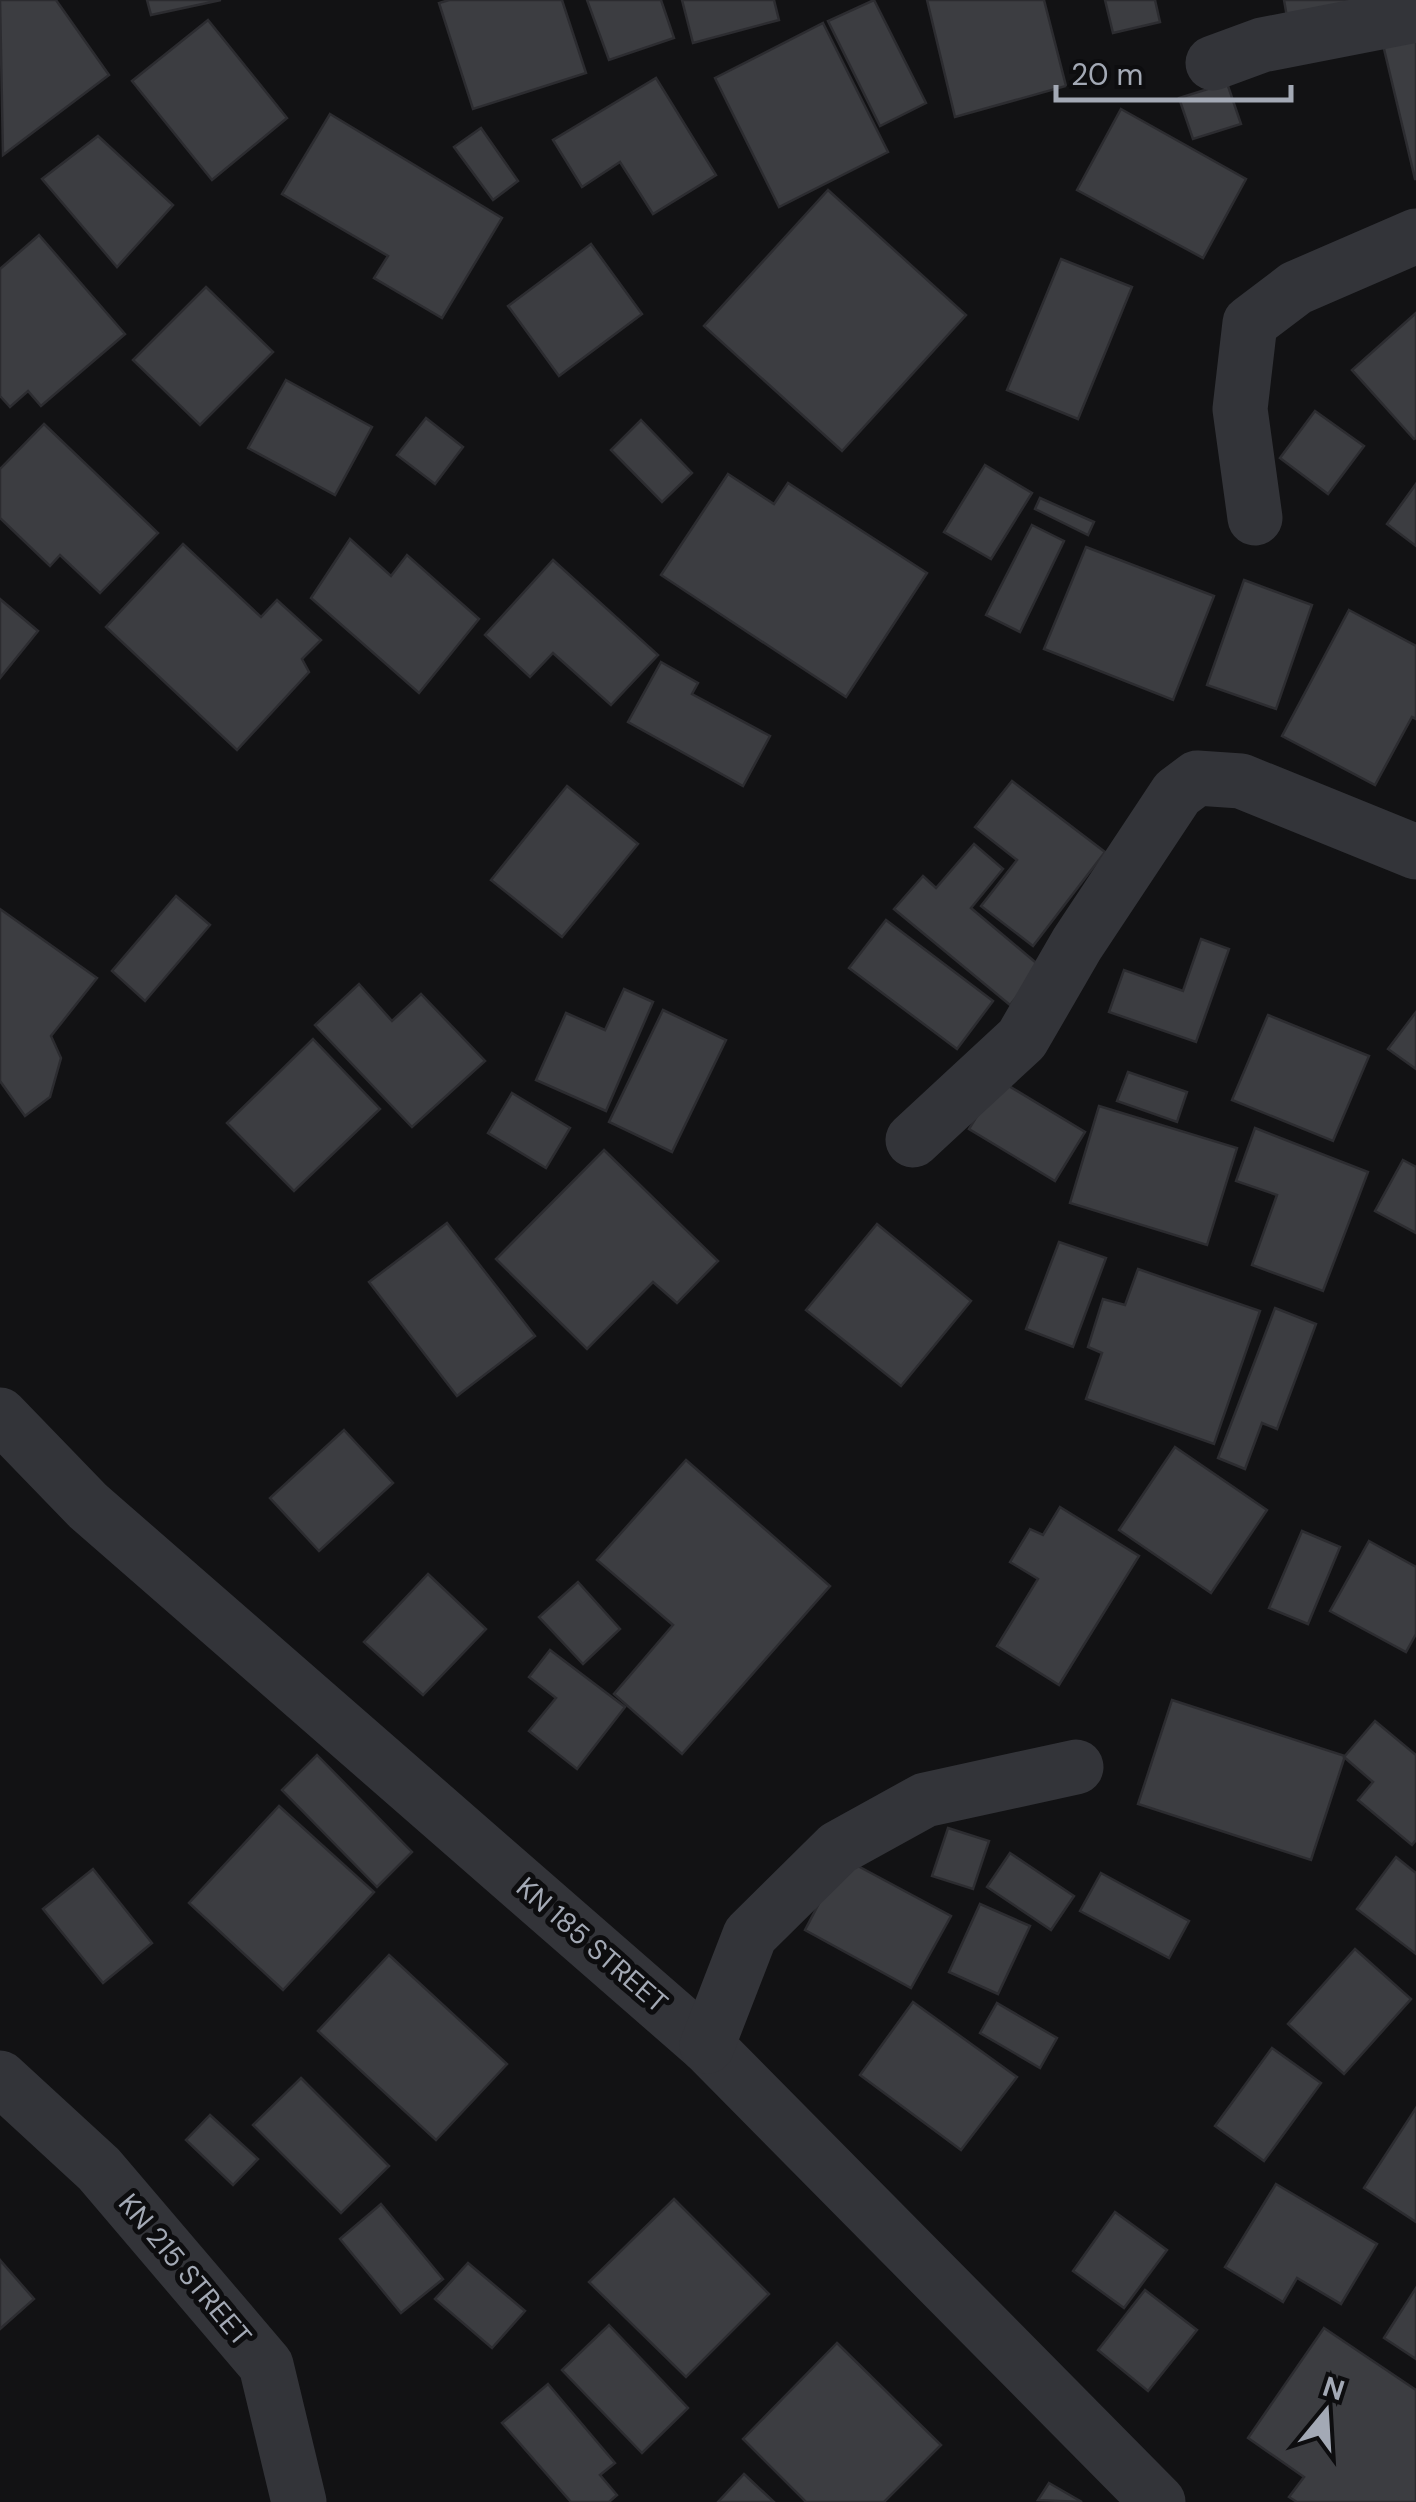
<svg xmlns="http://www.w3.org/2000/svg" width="1416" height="2502" font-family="'DM Sans',sans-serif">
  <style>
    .building { fill: #3c3d41; stroke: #2c2c30; stroke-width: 2.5 }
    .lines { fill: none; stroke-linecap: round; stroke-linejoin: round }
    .minor { stroke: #333439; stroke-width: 55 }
    .labels { text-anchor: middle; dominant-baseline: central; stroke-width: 10; stroke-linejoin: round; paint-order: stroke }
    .street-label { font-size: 28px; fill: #a3a9b5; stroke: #0d0d0f }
  </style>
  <rect width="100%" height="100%" fill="#121214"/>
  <!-- building -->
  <g class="building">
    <polygon points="0,0 56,0 109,75 3,155"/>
    <polygon points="147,0 221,0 151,15"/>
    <polygon points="449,0 562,0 586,73 473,109 439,3"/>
    <polygon points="587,0 661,0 674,38 609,60"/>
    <polygon points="682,0 774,0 779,20 693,43"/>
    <polygon points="874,0 926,103 880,126 828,21"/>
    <polygon points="927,0 1044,0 1066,86 955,117"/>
    <polygon points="1105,0 1155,0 1160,22 1113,33"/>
    <polygon points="1284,0 1378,0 1287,17"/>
    <polygon points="1416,19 1416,179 1415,179 1379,28"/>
    <polygon points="208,20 287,118 212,180 132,81"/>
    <polygon points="823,23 888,152 779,207 715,78"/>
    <polygon points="656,78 716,175 653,214 620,162 582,187 553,140"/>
    <polygon points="1227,83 1241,124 1193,139 1179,98"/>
    <polygon points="1121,109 1246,179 1203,258 1077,190"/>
    <polygon points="330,114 502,218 442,318 374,278 388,256 282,194"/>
    <polygon points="481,128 518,181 493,200 454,147"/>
    <polygon points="98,136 173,205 117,267 42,179"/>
    <polygon points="828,190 966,315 842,451 704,326"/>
    <polygon points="39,235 125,334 41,406 28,391 10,407 0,396 0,269"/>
    <polygon points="591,244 642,314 559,376 508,306"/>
    <polygon points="1061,259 1132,287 1078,419 1007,390"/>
    <polygon points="206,287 273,352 200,425 133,360"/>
    <polygon points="1416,313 1416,438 1414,439 1352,370"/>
    <polygon points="286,380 372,427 335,495 248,448"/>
    <polygon points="1315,411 1364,446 1328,494 1280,458"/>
    <polygon points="426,418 463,447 435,484 397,455"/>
    <polygon points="641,420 692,473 662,502 611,450"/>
    <polygon points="44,424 158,533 100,593 60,555 50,566 0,518 0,469"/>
    <polygon points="985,465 1032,493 991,559 944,532"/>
    <polygon points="728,474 774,504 788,483 927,573 846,697 661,575"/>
    <polygon points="1416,484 1416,546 1387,524"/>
    <polygon points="1040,498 1094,522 1088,535 1035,509"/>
    <polygon points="1032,525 1064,541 1020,632 986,615"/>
    <polygon points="350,539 391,576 407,555 479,619 419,693 311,598"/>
    <polygon points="183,544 261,617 277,600 321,640 302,659 309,672 237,750 106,627"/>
    <polygon points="1086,547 1214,596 1173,700 1044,649"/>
    <polygon points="553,560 658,655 611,705 553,653 530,677 485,635"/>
    <polygon points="1244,580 1312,605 1276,709 1207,685"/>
    <polygon points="0,599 38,631 0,678"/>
    <polygon points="1349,610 1416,646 1416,719 1412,717 1375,785 1282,736"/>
    <polygon points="661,662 698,683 692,694 770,736 743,786 628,722"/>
    <polygon points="1012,781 1105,852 1033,946 981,906 1017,860 975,827"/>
    <polygon points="567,786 638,844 562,937 491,880"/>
    <polygon points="974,844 1003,869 971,908 1041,967 1010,1005 894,909 923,876 936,888"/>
    <polygon points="176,896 210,925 145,1001 112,971"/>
    <polygon points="0,909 97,978 51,1036 61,1058 50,1097 25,1116 0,1081"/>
    <polygon points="886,920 993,1001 957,1049 849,968"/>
    <polygon points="1201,939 1229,949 1196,1042 1109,1012 1124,970 1183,991"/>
    <polygon points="359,984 392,1021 421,994 485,1061 412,1127 315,1025"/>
    <polygon points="624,989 653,1002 606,1111 536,1080 566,1013 605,1030"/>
    <polygon points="663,1010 726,1040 672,1152 609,1122"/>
    <polygon points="1416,1012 1416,1069 1388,1049"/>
    <polygon points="1268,1015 1369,1056 1333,1141 1232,1100"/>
    <polygon points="313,1039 380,1109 294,1191 227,1123"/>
    <polygon points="1128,1072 1187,1092 1177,1122 1117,1101"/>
    <polygon points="999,1080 1085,1132 1055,1181 969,1129"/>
    <polygon points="512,1093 570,1128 546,1168 488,1133"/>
    <polygon points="1099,1106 1237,1148 1207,1245 1070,1203"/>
    <polygon points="1255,1128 1368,1172 1323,1291 1252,1265 1277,1195 1236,1181"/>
    <polygon points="604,1150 718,1261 677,1303 653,1282 587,1349 496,1259"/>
    <polygon points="1403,1160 1416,1167 1416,1233 1375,1211"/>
    <polygon points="447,1223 535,1336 457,1396 369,1282"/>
    <polygon points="877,1224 971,1301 901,1386 806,1310"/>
    <polygon points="1059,1242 1106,1258 1073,1347 1026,1329"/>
    <polygon points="1138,1269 1260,1311 1214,1444 1086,1399 1102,1353 1088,1347 1103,1299 1125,1305"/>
    <polygon points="1275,1308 1316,1324 1277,1429 1262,1423 1245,1469 1218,1458"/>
    <polygon points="344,1430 393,1483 319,1551 270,1498"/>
    <polygon points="1175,1447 1267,1510 1211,1593 1119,1530"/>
    <polygon points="686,1460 830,1586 682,1754 614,1694 673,1625 597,1560"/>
    <polygon points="1060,1507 1139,1556 1059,1685 997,1646 1038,1579 1010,1562 1030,1529 1043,1535"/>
    <polygon points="1302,1531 1340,1547 1308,1624 1269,1608"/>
    <polygon points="1369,1541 1416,1567 1416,1634 1406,1652 1330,1611"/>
    <polygon points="428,1574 486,1629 423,1695 364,1642"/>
    <polygon points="578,1582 620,1629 583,1664 539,1617"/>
    <polygon points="550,1650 625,1707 577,1769 529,1731 556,1698 529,1677"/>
    <polygon points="1172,1700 1345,1756 1311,1860 1138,1804"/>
    <polygon points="1375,1721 1416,1755 1416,1840 1412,1845 1358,1800 1373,1782 1344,1757"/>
    <polygon points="317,1755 412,1852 377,1887 282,1790"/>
    <polygon points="279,1806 374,1892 283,1990 189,1903"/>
    <polygon points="948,1828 989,1841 973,1889 932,1876"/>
    <polygon points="1010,1853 1074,1896 1051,1930 987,1887"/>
    <polygon points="1396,1857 1416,1873 1416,1954 1357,1909"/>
    <polygon points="843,1858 951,1916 911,1988 805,1930"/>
    <polygon points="93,1869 152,1943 103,1983 43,1909"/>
    <polygon points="1101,1873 1189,1921 1169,1958 1080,1911"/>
    <polygon points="980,1904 1030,1926 998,1994 949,1972"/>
    <polygon points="1355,1949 1411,1999 1344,2074 1288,2024"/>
    <polygon points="389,1955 507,2064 436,2140 318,2031"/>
    <polygon points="913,2002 1017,2077 961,2150 860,2075"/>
    <polygon points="997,2003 1057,2038 1040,2068 980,2033"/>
    <polygon points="1272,2048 1321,2083 1264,2161 1215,2126"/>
    <polygon points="301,2078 389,2166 341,2213 253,2125"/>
    <polygon points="1416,2108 1416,2222 1364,2188"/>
    <polygon points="210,2115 258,2159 233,2185 186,2140"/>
    <polygon points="1276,2184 1377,2244 1341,2304 1297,2278 1283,2302 1225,2267"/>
    <polygon points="674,2199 769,2294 686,2377 589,2282"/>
    <polygon points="381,2204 443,2279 401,2313 340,2239"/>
    <polygon points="1115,2212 1167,2250 1124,2308 1073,2271"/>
    <polygon points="0,2260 34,2299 0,2329"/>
    <polygon points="468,2263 525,2311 492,2348 435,2299"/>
    <polygon points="1416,2288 1416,2359 1384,2338"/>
    <polygon points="1145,2290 1197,2330 1148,2391 1098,2350"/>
    <polygon points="609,2325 688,2408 642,2453 562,2370"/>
    <polygon points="1324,2328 1416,2390 1416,2502 1297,2502 1289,2497 1304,2477 1248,2438"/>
    <polygon points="837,2343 941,2445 884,2502 806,2502 743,2439"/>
    <polygon points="548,2384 615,2463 600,2475 617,2495 609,2502 571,2502 502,2423"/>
    <polygon points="744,2474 774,2502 718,2502"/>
    <polygon points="1049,2483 1082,2502 1038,2500"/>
  </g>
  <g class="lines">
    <!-- minor -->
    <g class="minor">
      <polyline points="1213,63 1262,45 1416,15"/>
      <polyline points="1255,518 1240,409 1250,323 1296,288 1416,236"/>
      <polyline points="913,1140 1022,1039 1077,944 1177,793 1197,778 1241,781 1416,852"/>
      <polyline points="0,1415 88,1506 707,2046 1158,2502"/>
      <polyline points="707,2046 750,1935 838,1848 925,1800 1076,1767"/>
      <polyline points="0,2078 99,2169 266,2365 299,2502"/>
    </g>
  </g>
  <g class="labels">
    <!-- street labels -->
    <g class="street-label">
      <text transform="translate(592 1945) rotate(41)">KN 185 STREET</text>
      <text transform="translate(185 2270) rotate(50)">KN 215 STREET</text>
    </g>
  </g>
  <!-- north arrow -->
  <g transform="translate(1326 2412) rotate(18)" stroke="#0d0d0f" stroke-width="8" paint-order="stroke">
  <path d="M0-8L18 38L0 25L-18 38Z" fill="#a3a9b5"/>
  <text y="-15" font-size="28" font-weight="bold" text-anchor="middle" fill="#a3a9b5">N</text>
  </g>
  <!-- scale -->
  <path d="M1056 85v15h235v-15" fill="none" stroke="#a3a9b5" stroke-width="5"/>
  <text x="1071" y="85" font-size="30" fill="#a3a9b5" stroke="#0d0d0f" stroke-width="8" paint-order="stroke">20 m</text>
</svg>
